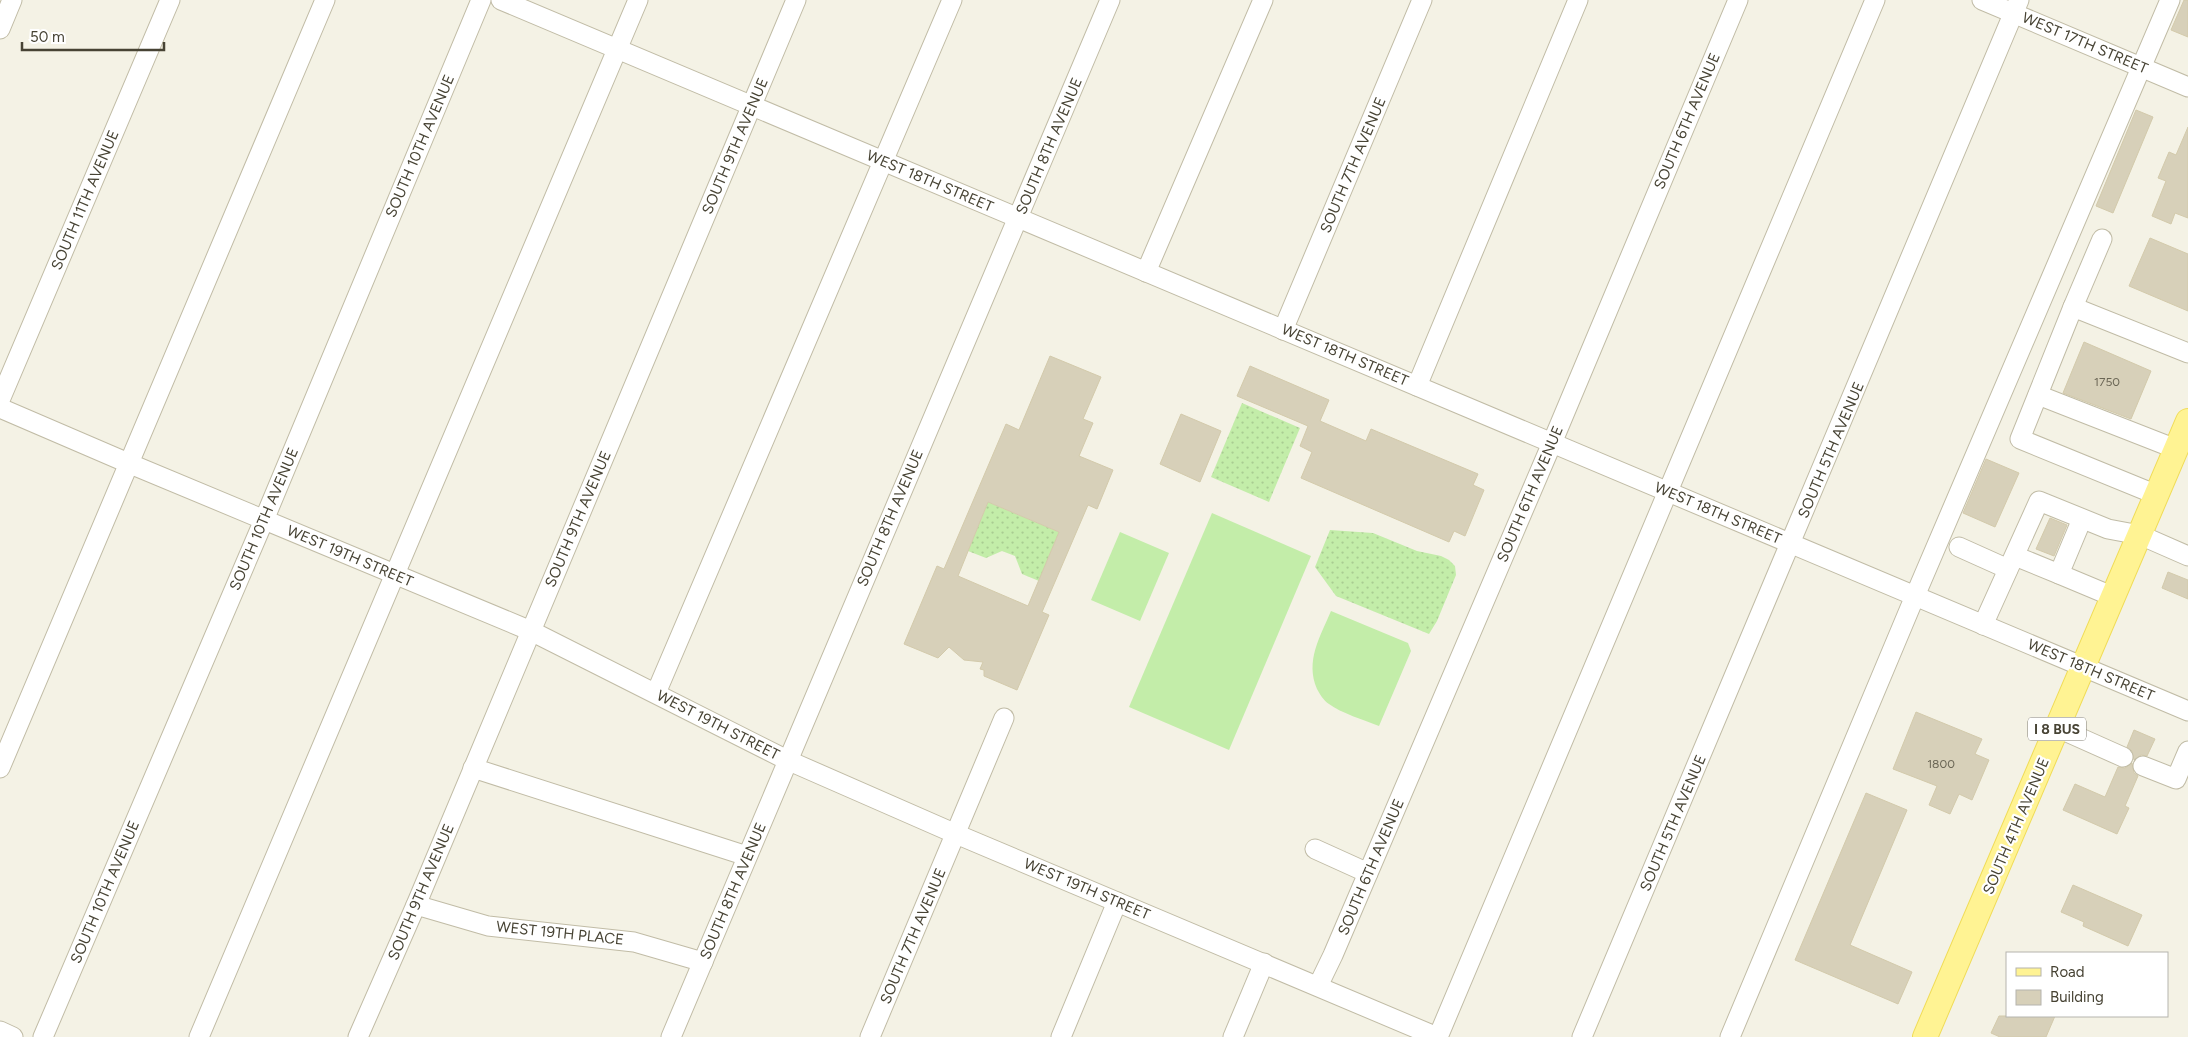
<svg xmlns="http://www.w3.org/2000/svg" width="2188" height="1037" font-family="Figtree,sans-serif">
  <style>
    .grass { fill: url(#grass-dots) }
    .garden { fill: #c3eda9 }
    .building { fill: #d7d0b9; stroke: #d3caab; fill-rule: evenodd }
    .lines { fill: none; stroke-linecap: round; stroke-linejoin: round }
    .minor-casing { stroke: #c1bca6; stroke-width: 21 }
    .major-casing { stroke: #f0dc57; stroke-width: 26 }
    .minor { stroke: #fff; stroke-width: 19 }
    .major { stroke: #fff393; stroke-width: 24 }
    .labels { text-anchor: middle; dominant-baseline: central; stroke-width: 4.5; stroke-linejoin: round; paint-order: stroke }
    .number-label { font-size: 12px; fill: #6b6655 }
    .shield { fill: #fff; stroke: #7e7b71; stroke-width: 1 }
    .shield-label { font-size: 14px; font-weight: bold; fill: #474334 }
    .street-label { font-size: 15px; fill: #474334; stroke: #fff }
  </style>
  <defs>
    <pattern id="grass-dots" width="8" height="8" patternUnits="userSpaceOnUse" patternTransform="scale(1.25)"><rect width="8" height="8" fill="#c3eda9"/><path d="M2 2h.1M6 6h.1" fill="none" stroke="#a9cc92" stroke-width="1.8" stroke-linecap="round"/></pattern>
  </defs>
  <rect width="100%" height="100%" fill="#f4f2e5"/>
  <!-- grass -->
  <g class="grass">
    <polygon points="1242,403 1300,428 1269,502 1211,477"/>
    <polygon points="988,502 1059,532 1039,581 1022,574 1015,556 1002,551 986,558 968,551"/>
    <polygon points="1330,530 1373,533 1417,551 1441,556 1449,560 1455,566 1456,575 1437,621 1429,634 1336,596 1315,567"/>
  </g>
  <!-- garden -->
  <g class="garden">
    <polygon points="1212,513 1311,556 1229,750 1129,707"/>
    <polygon points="1120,532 1169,553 1140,621 1091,600"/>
    <path d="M1331 611 1408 643 1411 651 1379 726C1364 720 1341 713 1329 704 1323 700 1320 694 1317 689 1305 661 1320 637 1331 611Z"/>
  </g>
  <!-- building -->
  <g class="building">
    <polygon points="2184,0 2188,0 2188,37 2171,30"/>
    <polygon points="2136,110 2153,117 2113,213 2096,206"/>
    <polygon points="2188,127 2188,218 2175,213 2171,224 2152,216 2166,181 2158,178 2169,152 2176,155"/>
    <polygon points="2150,238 2188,254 2188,311 2129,286"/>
    <polygon points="2084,342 2151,371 2131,419 2063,393"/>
    <path d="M1050 356 1101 377 1083 419 1093 423 1079 456 1113 470 1097 509 1088 505 1042 612 1049 615 1017 690 984 676V670L980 669 983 662 964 660 949 647 938 658 904 644 937 566 944 569 1006 424 1019 430ZM988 502 1059 532 1028 606 958 576Z"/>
    <polygon points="1250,366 1329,400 1320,421 1366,441 1371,429 1478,474 1473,485 1484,490 1465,536 1454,531 1449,542 1301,478 1312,452 1300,446 1308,426 1237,396"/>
    <polygon points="1181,414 1221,431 1200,482 1160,464"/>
    <polygon points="1986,459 2019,473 1995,527 1963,513"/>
    <polygon points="2050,518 2067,525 2054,556 2036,549"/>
    <polygon points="2168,572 2188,580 2188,599 2162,588"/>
    <polygon points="1916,712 1982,739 1975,754 1989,760 1972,800 1959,794 1950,814 1929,805 1937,786 1893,769"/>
    <polygon points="2134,730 2155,739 2147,756 2141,755 2134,760 2132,751 2127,747"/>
    <polygon points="2132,763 2134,773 2138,776 2125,806 2129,808 2117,834 2063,810 2075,784 2105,797 2118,767 2125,768"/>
    <polygon points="1866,793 1907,810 1850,945 1912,972 1898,1004 1795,960"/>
    <polygon points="2073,885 2142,915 2128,946 2083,926 2084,922 2061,912"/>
    <polygon points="1999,1016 2055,1016 2046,1037 2000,1037 1991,1033"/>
  </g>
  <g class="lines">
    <!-- minor casing -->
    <g class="minor-casing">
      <g id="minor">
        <polyline points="501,0 2188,711"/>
        <polyline points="1982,0 2188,87"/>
        <polyline points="0,29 12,0"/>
        <polyline points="1146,272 1263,0"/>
        <polyline points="2073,307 2102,239"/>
        <polyline points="1283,330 1422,0"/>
        <polyline points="1417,386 1578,0"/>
        <polyline points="2038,395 2176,449"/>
        <polyline points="0,400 170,0"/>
        <polyline points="0,408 128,463 531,631 787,760 956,834 1437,1037"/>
        <polyline points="2157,495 2020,439 2073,307 2188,353"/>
        <polyline points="2082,519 2059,574 2114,597"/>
        <polyline points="1959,547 2008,569"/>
        <polyline points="2015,556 2059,574"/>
        <polyline points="1983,625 2039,501 2108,529 2140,535 2188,556"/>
        <polyline points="656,693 952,0"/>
        <polyline points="2058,728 2123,757"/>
        <polyline points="2143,766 2176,779 2188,751"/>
        <polyline points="0,768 325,0"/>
        <polyline points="473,768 747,856"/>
        <polyline points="1315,849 1368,873"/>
        <polyline points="416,905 488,926 634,942 703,962"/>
        <polyline points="1318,986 1333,955 1552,443 1738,0"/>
        <polyline points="0,1031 13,1037"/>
        <polyline points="43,1037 264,520 481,0"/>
        <polyline points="199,1037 638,0"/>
        <polyline points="358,1037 416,905 796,0"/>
        <polyline points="671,1037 1110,0"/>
        <polyline points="870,1037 1004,718"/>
        <polyline points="1061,1037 1117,902"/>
        <polyline points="1233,1037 1264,963"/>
        <polyline points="1438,1037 1875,0"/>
        <polyline points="1582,1037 2019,0"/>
        <polyline points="1730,1037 1915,596 2170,0"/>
      </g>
    </g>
    <!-- major casing -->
    <g class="major-casing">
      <polyline id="major" points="1925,1037 2188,421"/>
    </g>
    <!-- minor -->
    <use href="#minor" class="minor"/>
    <!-- major -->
    <use href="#major" class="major"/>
  </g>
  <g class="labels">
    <!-- number labels -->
    <g class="number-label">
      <text x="2107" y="382">1750</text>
      <text x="1941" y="764">1800</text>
    </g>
    <!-- shield labels -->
    <rect class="shield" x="2028" y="717.5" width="58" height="23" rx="4"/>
    <g class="shield-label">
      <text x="2057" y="729">I 8 BUS</text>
    </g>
    <!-- street labels -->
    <g class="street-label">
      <text transform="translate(2085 43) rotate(23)">WEST 17TH STREET</text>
      <text transform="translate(1687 121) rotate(-67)">SOUTH 6TH AVENUE</text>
      <text transform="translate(420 146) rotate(-67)">SOUTH 10TH AVENUE</text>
      <text transform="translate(735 146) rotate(-67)">SOUTH 9TH AVENUE</text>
      <text transform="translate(1049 146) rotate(-67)">SOUTH 8TH AVENUE</text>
      <text transform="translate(1353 165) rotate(-67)">SOUTH 7TH AVENUE</text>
      <text transform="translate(930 181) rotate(23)">WEST 18TH STREET</text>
      <text transform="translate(85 200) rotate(-67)">SOUTH 11TH AVENUE</text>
      <text transform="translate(1345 355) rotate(23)">WEST 18TH STREET</text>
      <text transform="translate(1831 450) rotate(-67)">SOUTH 5TH AVENUE</text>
      <text transform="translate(1530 494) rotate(-67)">SOUTH 6TH AVENUE</text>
      <text transform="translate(1718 513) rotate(23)">WEST 18TH STREET</text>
      <text transform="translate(890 518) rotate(-67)">SOUTH 8TH AVENUE</text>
      <text transform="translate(264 519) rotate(-67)">SOUTH 10TH AVENUE</text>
      <text transform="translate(578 519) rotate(-67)">SOUTH 9TH AVENUE</text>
      <text transform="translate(350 556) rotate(23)">WEST 19TH STREET</text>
      <text transform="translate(2091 670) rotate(23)">WEST 18TH STREET</text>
      <text transform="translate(718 725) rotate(27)">WEST 19TH STREET</text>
      <text transform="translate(1673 823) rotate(-67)">SOUTH 5TH AVENUE</text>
      <text transform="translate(2016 826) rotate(-67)">SOUTH 4TH AVENUE</text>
      <text transform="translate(1371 867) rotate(-67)">SOUTH 6TH AVENUE</text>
      <text transform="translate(1087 889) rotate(23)">WEST 19TH STREET</text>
      <text transform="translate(733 891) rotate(-67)">SOUTH 8TH AVENUE</text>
      <text transform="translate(105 892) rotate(-67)">SOUTH 10TH AVENUE</text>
      <text transform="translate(421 892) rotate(-67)">SOUTH 9TH AVENUE</text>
      <text transform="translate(560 933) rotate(6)">WEST 19TH PLACE</text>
      <text transform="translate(913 936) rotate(-67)">SOUTH 7TH AVENUE</text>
    </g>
  </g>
  <!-- legend -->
  <rect x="2006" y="952" width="162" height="65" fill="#ffffff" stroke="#b5b4ae"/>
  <rect x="2016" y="968" width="25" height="8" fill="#fff393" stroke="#b5b4ae"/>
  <text x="2050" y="977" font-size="15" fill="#474334">Road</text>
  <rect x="2016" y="990" width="25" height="15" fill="#d7d0b9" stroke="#b5b4ae"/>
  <text x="2050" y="1002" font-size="15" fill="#474334">Building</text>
  <!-- scale -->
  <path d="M22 42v8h142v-8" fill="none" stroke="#474334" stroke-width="2.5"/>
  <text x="30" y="42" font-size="15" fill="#474334" stroke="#ffffff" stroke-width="4" paint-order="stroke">50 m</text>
</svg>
